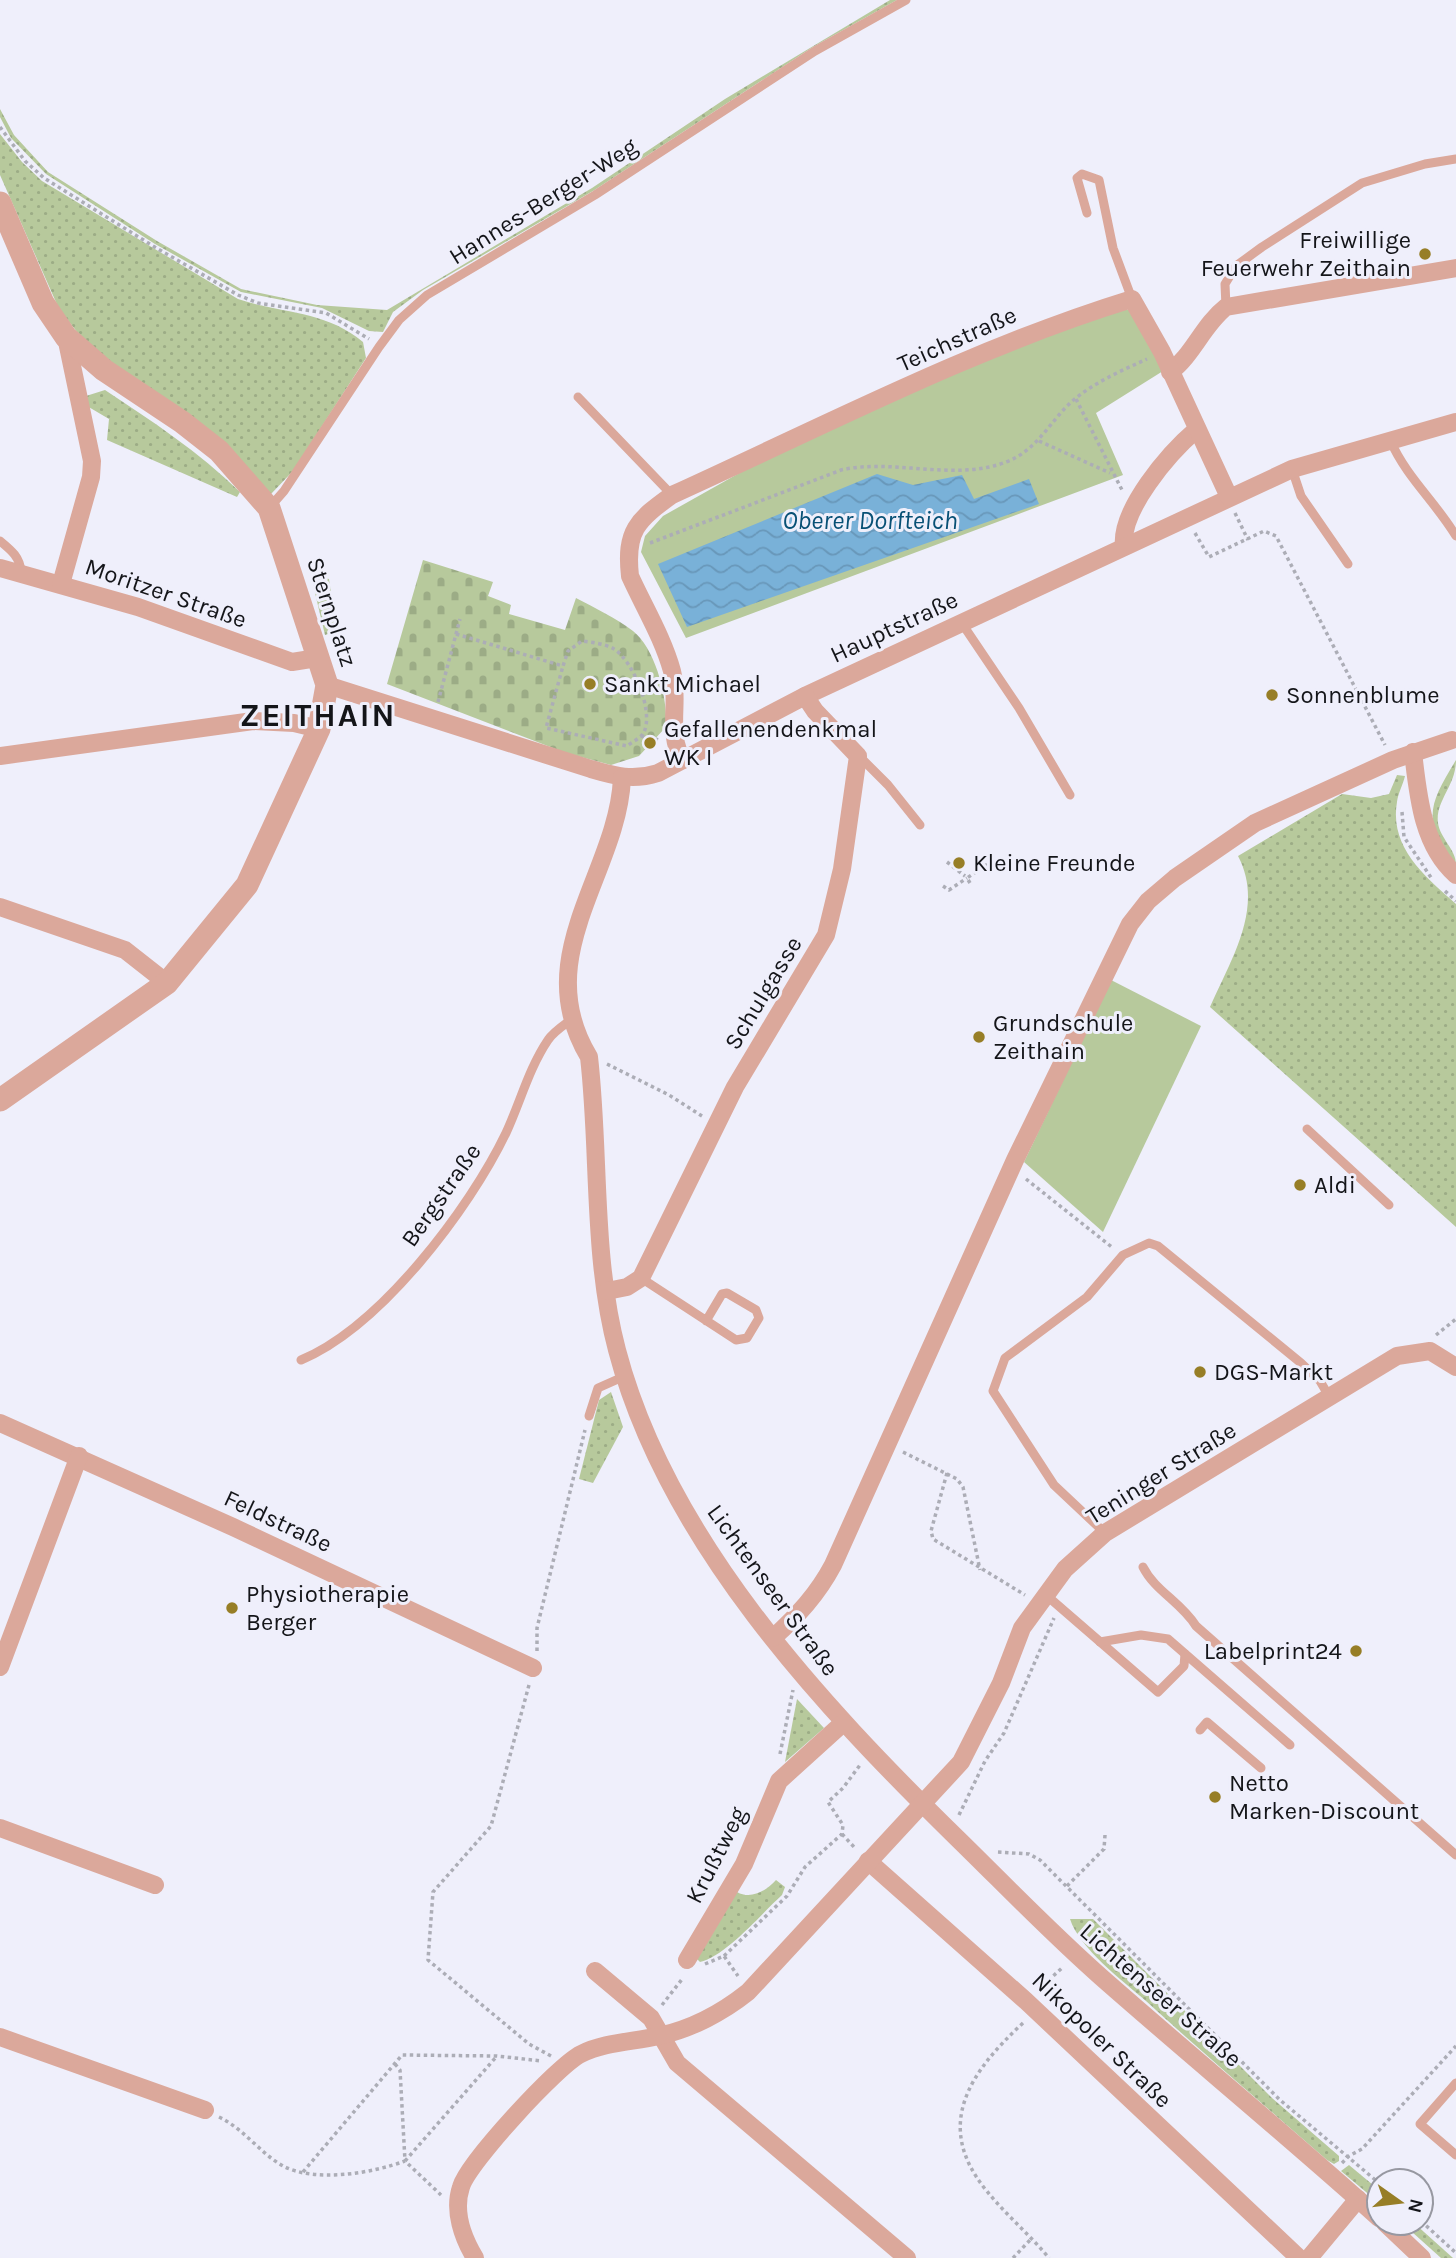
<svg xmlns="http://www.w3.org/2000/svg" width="1456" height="2258" font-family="Karla,sans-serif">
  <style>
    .grass { fill: url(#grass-dots) }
    .cemetery { fill: url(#cemetery-stones) }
    .park { fill: #b7c99c }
    .water { fill: url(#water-waves) }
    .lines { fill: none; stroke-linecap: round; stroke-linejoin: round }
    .path { stroke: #acadb6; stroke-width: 3.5; stroke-dasharray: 3.5 3.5; stroke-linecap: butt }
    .service { stroke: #dba89b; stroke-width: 9 }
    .minor { stroke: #dba89b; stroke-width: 18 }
    .tertiary { stroke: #dba89b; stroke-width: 23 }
    .poi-dot { fill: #977e26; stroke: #efeffb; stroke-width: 2.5 }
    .labels { text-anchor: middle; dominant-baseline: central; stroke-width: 6; stroke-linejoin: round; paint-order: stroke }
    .street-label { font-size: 24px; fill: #141519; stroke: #efeffb }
    .poi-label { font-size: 24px; fill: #141519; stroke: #efeffb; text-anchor: start }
    .water-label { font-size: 26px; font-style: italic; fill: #085075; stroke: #efeffb }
    .district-label { font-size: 32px; font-weight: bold; letter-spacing: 2px; fill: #141519; stroke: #efeffb }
  </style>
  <defs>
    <pattern id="grass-dots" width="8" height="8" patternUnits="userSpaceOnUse" patternTransform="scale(1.75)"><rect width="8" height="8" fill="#b7c99c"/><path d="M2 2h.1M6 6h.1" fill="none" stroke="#9cac86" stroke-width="1.8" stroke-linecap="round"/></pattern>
    <pattern id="cemetery-stones" width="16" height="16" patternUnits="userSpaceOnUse" patternTransform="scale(1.75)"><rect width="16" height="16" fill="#b7c99c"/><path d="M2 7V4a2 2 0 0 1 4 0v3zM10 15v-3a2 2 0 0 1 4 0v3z" fill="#9cac86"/></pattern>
    <pattern id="water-waves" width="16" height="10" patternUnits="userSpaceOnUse" patternTransform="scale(1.75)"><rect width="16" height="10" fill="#79b1d8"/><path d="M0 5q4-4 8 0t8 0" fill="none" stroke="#6897b9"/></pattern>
  </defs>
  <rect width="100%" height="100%" fill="#efeffb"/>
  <!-- grass -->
  <g class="grass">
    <polygon points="890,0 897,0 813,47 593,191 423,290 393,312 383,332 369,331 322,308 241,292 155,244 46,174 11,138 0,117 0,109 14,135 48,172 157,241 241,289 317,305 387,310 592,188 725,99"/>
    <path d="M0 134 22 162 42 181 238 299C282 314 325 310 363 342L366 358 293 471 271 494 237 456 116 370 81 337 59 309 0 175Z"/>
    <path d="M105 390C152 421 199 452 240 492L237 497 107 440 109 419 87 406 86 396Z"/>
    <polygon points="316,575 329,579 337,631 325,635 311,576"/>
    <path d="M1456 760C1456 786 1435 801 1438 823 1440 838 1456 850 1456 864 1420 821 1430 803 1456 760Z"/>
    <path d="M1397 775 1405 776C1403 785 1398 793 1397 802 1389 848 1426 877 1456 904V1227L1210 1007C1231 959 1265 907 1238 856L1342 794 1371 798 1389 794Z"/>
    <polygon points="611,1392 623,1427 593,1483 579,1479 599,1400"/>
    <polygon points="797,1699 824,1728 785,1762"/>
    <path d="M776 1880 785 1887 782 1895C762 1913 726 1956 700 1962L696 1958 737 1892C751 1900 766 1891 776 1880Z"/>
    <path d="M1070 1919H1093L1272 2098 1339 2156V2161L1334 2164 1327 2160C1266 2107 1205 2055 1146 2001 1123 1981 1079 1948 1070 1919Z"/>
    <polygon points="1349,2165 1379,2190 1379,2203 1341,2171"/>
    <polygon points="1402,2223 1414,2223 1453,2258 1441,2258"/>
  </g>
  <!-- cemetery -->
  <path class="cemetery" d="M423 560 493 582 488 596 511 605 509 614 565 630 576 598C595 608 616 618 633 631 656 649 668 699 666 727L639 756 611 765 566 753 387 684Z"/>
  <!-- park -->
  <g class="park">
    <polygon points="1120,309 1130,310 1163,371 1096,413 1123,475 686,638 641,552 645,536 663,516 743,471 965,367"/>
    <polygon points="1111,980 1201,1026 1103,1232 1024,1162"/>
  </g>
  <!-- water -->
  <polygon class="water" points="877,474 913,485 962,475 974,499 1029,479 1039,504 687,627 658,564"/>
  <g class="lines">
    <!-- path -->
    <g class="path">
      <polyline points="0,127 25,161 44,178 153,246 238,295 258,303 326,313 369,339"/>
      <polyline points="1076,399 1122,490"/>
      <polyline points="1039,441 1110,473"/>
      <polyline points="1235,513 1248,540"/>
      <polyline points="1195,533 1209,557 1264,531 1276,536 1385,745"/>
      <path d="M650 543 841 470C895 458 954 482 1006 462 1039 450 1051 418 1076 398 1097 381 1123 370 1147 359"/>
      <polyline points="341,633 341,630"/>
      <path d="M456 634 563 666 568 651 582 641C591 642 606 644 614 649 633 661 654 711 644 732 641 738 632 742 627 746L546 728 563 666"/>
      <polyline points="438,702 460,619"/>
      <polyline points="641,736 659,740"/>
      <polyline points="1402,812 1404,837 1432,879"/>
      <polyline points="947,862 965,876"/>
      <polyline points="970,883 967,878 986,865 989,870"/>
      <polyline points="943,886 949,890 967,878"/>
      <polyline points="1445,891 1456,901"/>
      <polyline points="607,1064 669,1095 702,1116"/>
      <polyline points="1026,1179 1113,1248"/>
      <polyline points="1436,1335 1456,1319"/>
      <polyline points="903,1452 957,1479 963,1487 980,1570"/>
      <polyline points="947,1473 931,1531 933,1539 1025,1595"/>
      <polyline points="537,1651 537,1628 585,1430"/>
      <polyline points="529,1685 491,1826 433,1892 428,1960 529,2044 551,2056"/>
      <polyline points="780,1754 793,1690"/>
      <polyline points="959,1815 985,1761 1004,1733 1054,1618"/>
      <polyline points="842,1834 855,1848"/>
      <polyline points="998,1852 1029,1854 1040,1860 1280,2100 1379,2183"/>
      <polyline points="1067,1886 1104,1849 1105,1835"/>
      <polyline points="724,1956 787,1896 805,1867 842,1834 843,1825 828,1802 843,1788 860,1765"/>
      <polyline points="705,1964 724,1956 738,1976"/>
      <polyline points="1038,1990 1063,1967"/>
      <polyline points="662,2005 683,1978"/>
      <path d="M1023 2023C970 2072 933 2125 986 2190 1005 2214 1029 2234 1049 2258"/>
      <polyline points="395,2064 400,2070 405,2161"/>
      <path d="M219 2117C244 2129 260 2153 283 2166 315 2183 373 2173 405 2161L441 2195"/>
      <polyline points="405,2161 497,2056"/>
      <polyline points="1342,2163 1349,2156 1362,2149 1456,2046"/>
      <polyline points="303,2172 402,2055 497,2056 542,2061"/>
      <polyline points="1421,2221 1456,2253"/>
      <polyline points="1013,2258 1032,2238"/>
    </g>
    <!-- service -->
    <g class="service">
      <polyline points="1087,213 1077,178 1082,174 1099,180 1113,248 1132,299"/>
      <polyline points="1226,307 1225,284 1236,266 1262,247 1362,183 1425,164 1456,159"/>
      <polyline points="578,397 672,495"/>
      <path d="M1390 440C1407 478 1434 500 1456 536"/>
      <polyline points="1292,469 1301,496 1348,564"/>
      <polyline points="270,507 284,491 379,347 399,320 427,295 595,195 815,51 906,0"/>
      <path d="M0 541C11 550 20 557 21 572"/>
      <polyline points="961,622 1019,708 1070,795"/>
      <polyline points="859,756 888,785 920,825"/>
      <polyline points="1307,1129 1389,1205"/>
      <polyline points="641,1278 736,1340 747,1338 759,1318 756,1310 727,1293 722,1294 706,1321"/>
      <path d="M301 1360C380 1327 469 1210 506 1133 520 1103 529 1068 548 1040 553 1032 564 1025 572 1019"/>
      <polyline points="589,1416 598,1388 625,1376"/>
      <polyline points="1105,1533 1054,1485 993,1391 1005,1358 1087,1297 1123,1255 1149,1243 1158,1246 1301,1363 1320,1381 1330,1398"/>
      <path d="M1143 1567C1155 1591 1181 1602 1196 1626L1456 1855"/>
      <polyline points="1046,1595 1158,1692 1184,1666 1185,1654"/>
      <polyline points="1100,1642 1141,1635 1168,1639 1290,1745"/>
      <polyline points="1200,1730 1207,1722 1261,1768"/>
      <polyline points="1456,2083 1420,2124 1456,2155"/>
    </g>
    <!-- minor -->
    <g class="minor">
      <path d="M1170 372C1193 355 1203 325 1226 307L1456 268"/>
      <path d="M1124 546C1120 510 1169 453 1196 430"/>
      <polyline points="0,568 138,607 292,662 317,658"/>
      <polyline points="61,584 91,477 92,461 66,337"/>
      <path d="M327 685 591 769C615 776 633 781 658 773L805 696 1292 469 1456 422"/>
      <path d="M1413 752C1418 795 1422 845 1456 875"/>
      <polyline points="0,756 253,721 294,723 319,729"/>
      <path d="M683 760C666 734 680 701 672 671 663 638 644 607 630 576 625 531 637 520 672 495 824 426 973 348 1132 299L1162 352 1229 497"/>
      <path d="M622 778C618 873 528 956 589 1057 600 1152 592 1256 617 1350 667 1540 820 1704 958 1839 1005 1885 1051 1933 1101 1977 1193 2058 1288 2136 1379 2218"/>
      <polyline points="0,907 125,950 167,983"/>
      <polyline points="607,1291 627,1287 641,1278 735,1087 826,935 842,869 858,756 815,711 805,696"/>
      <polyline points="0,1423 233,1527 533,1668"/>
      <path d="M773 1638C798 1615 817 1595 833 1565L1015 1160 1130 924 1148 901 1175 878 1255 823 1393 760 1452 740"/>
      <polyline points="0,1667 79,1456"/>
      <polyline points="0,1828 155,1885"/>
      <polyline points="868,1861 1026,2001 1299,2258"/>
      <polyline points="687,1960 744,1864 779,1781 843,1723"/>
      <polyline points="595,1971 651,2018 677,2063 907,2258"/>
      <polyline points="0,2037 205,2110"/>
      <polyline points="1385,2223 1422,2258"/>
      <path d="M475 2258C463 2238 453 2211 461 2187 468 2163 558 2065 581 2054 605 2042 633 2042 659 2036 691 2029 723 2012 748 1992L961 1762 1001 1683 1022 1628 1065 1569 1105 1533 1397 1356 1430 1351 1456 1367"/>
      <polyline points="1309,2258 1358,2199"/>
    </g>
    <!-- tertiary -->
    <polyline class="tertiary" points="0,203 43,303 66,337 104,370 182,422 219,451 269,508 327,685 319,729 247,885 167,983 0,1100"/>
  </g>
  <!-- markers -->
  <g class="poi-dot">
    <circle cx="1425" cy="254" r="7"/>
    <circle cx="590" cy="684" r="7"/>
    <circle cx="1272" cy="695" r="7"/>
    <circle cx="650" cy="743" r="7"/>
    <circle cx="959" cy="863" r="7"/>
    <circle cx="979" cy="1037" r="7"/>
    <circle cx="1300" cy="1185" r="7"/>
    <circle cx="1200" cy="1372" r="7"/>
    <circle cx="232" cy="1608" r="7"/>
    <circle cx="1356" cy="1651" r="7"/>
    <circle cx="1215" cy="1797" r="7"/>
  </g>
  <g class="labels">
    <!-- street labels -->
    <g class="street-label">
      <text transform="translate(543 201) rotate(-32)">Hannes-Berger-Weg</text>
      <text transform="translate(957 339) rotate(-24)">Teichstraße</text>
      <text transform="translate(166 593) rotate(19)">Moritzer Straße</text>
      <text transform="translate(332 612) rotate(72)">Sternplatz</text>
      <text transform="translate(894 627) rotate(-25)">Hauptstraße</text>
      <text transform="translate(763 993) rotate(-59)">Schulgasse</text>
      <text transform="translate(441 1195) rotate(-55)">Bergstraße</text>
      <text transform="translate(1161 1473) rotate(-32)">Teninger Straße</text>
      <text transform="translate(278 1521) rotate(25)">Feldstraße</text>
      <text transform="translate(773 1590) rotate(54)">Lichtenseer Straße</text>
      <text transform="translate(716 1855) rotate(-63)">Krußtweg</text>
      <text transform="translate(1161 1995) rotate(41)">Lichtenseer Straße</text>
      <text transform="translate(1102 2040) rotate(44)">Nikopoler Straße</text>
    </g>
    <!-- poi labels -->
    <g class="poi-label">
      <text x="1411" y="240" text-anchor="end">Freiwillige<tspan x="1411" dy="28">Feuerwehr Zeithain</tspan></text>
      <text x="604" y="684">Sankt Michael</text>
      <text x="1286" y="695">Sonnenblume</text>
      <text x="664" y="729">Gefallenendenkmal<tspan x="664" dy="28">WK I</tspan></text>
      <text x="973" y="863">Kleine Freunde</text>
      <text x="993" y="1023">Grundschule<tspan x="993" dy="28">Zeithain</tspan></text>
      <text x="1314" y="1185">Aldi</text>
      <text x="1214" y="1372">DGS-Markt</text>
      <text x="246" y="1594">Physiotherapie<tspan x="246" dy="28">Berger</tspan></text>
      <text x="1342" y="1651" text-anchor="end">Labelprint24</text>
      <text x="1229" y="1783">Netto<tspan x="1229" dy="28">Marken-Discount</tspan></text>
    </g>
    <!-- water labels -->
    <g class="water-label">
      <text x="870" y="520">Oberer Dorfteich</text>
    </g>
    <!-- district labels -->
    <g class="district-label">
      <text x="318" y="715">ZEITHAIN</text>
    </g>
  </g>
  <!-- north arrow -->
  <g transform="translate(1400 2202) rotate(104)"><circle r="33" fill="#efeffb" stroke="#9798a1" stroke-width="2"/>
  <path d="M0-5L12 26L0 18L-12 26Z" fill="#977e26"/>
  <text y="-10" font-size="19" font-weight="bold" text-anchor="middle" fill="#141519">N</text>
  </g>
</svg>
